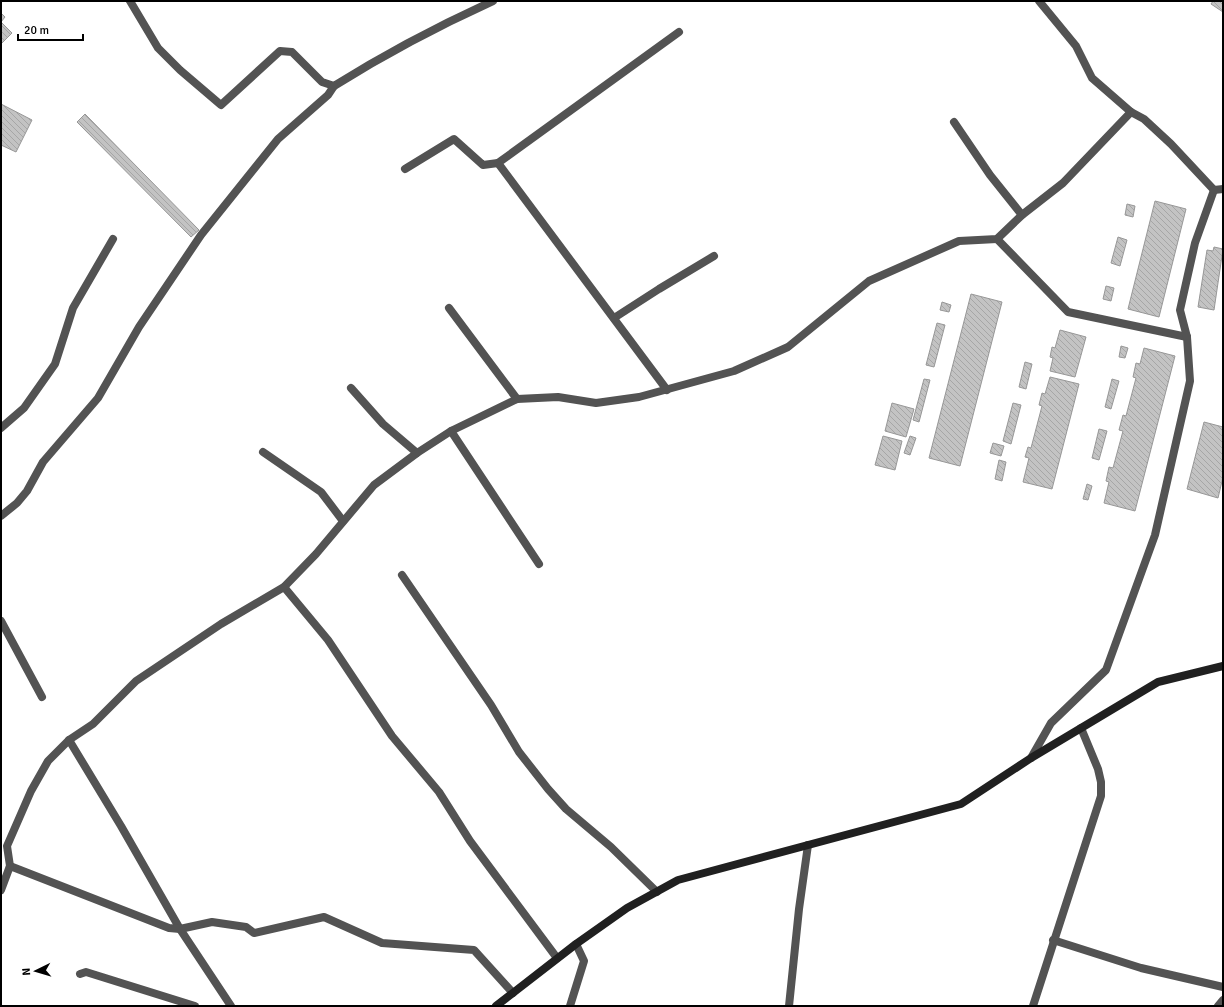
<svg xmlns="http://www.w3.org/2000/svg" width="1224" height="1007" font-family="Signika,sans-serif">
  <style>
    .building { fill: url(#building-back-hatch); stroke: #979797 }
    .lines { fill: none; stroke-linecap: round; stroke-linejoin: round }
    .street { stroke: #535353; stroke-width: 8 }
    .secondary { stroke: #202020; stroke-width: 8 }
  </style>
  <defs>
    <pattern id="building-back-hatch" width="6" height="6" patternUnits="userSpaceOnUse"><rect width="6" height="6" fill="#c3c3c3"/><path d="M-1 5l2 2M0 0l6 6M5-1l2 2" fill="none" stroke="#a6a6a6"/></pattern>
  </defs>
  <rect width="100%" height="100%" fill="#fff"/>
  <!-- building -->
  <g class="building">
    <polygon points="1213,1 1223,1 1223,12 1211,4"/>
    <polygon points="1,13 5,17 1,22"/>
    <polygon points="1,22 12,33 1,44"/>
    <polygon points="1,104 32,120 16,152 1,145"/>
    <polygon points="85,114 199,230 191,237 77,122"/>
    <polygon points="1155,201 1186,209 1159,317 1128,309"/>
    <polygon points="1127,204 1135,206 1133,217 1125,215"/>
    <polygon points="1118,237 1127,240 1120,266 1111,263"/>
    <polygon points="1214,247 1223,249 1214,310 1198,307 1207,250 1213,251"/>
    <polygon points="1106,286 1114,288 1111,301 1103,299"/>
    <polygon points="971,294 1002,302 960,466 929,458"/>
    <polygon points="942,302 951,305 949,312 940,310"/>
    <polygon points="937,323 945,325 934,367 926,365"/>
    <polygon points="1060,330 1086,337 1075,377 1050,371 1053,358 1050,357 1052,347 1055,348"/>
    <polygon points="1121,346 1128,348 1125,358 1119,357"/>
    <polygon points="1144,348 1175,356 1135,511 1104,503 1109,482 1106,481 1109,467 1113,468 1123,431 1119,430 1123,415 1126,416 1136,378 1133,377 1136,363 1140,364"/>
    <polygon points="1025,362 1032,364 1026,389 1019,387"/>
    <polygon points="1050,377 1079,384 1052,489 1023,482 1029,458 1025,457 1028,447 1031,448 1042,406 1039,405 1042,393 1045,394"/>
    <polygon points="924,379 930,380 919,422 913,420"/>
    <polygon points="1112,379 1119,381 1111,409 1105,407"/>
    <polygon points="892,403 914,409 906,437 885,431"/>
    <polygon points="1013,403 1021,405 1011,444 1003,441"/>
    <polygon points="1204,422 1223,427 1223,477 1218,498 1187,489"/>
    <polygon points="1099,429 1107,431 1099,460 1092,458"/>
    <polygon points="883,436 902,441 895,470 875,465"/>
    <polygon points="910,436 916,438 910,455 904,453"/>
    <polygon points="993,443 1004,446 1001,456 990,453"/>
    <polygon points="999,460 1006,462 1002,481 995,479"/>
    <polygon points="1087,484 1092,486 1088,500 1083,499"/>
  </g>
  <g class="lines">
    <!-- street -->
    <g class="street">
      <path d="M130 1 158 48 180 70 221 105 280 51 292 52 322 82 334 86C385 54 438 26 493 1"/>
      <polyline points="1039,1 1076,46 1092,78 1131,112 1144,119 1171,144 1214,190"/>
      <polyline points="954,122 990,175 1022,215"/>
      <polyline points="405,169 454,139 483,165 498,163"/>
      <polyline points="1214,190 1223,189"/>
      <polyline points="997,239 1068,312 1187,337"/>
      <polyline points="449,308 517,399"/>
      <polyline points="614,318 659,289 714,256"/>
      <polyline points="351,388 383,424 417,453"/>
      <polyline points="667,390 498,163 679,32"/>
      <polyline points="1,428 24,408 55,364 73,308 113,239"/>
      <polyline points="451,431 539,564"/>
      <polyline points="263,452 321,492 343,521"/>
      <polyline points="1,516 17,503 27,491 43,462 98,398 139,327 201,235 278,139 328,95 334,86"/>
      <polyline points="402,575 491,705 519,752 548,789 566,809 611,847 657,892"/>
      <polyline points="284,587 328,640 392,736 439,792 470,841 557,958"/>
      <polyline points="1,621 42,697"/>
      <polyline points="69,740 121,826 180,929 231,1006"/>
      <polyline points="1031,758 1051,723 1106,670 1155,535 1190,381 1187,337 1180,310 1195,243 1214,190"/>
      <polyline points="10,866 169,928 180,929 212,922 246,927 254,933 324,917 382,943 474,950 513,993"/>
      <polyline points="1,890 10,866 7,846 31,791 48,761 69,740 93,724 136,681 221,624 284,587 316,554 374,485 417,453 451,431 517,399 558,397 596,403 639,397 734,371 788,347 869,281 959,241 997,239 1022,215 1063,183 1131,112"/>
      <polyline points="1053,940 1141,968 1223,987"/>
      <polyline points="80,974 86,972 195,1006"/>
      <polyline points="570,1006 584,961 576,944"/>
      <polyline points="789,1006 799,909 808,845"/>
      <polyline points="1033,1006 1101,796 1101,782 1098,769 1081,728"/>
      <polyline points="1218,1006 1223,1000"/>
    </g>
    <!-- secondary -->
    <polyline class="secondary" points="496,1006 576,944 627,908 678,880 961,804 1031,758 1158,682 1223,666"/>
  </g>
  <!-- border -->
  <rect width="1224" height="1007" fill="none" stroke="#000000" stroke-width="4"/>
  <!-- north arrow -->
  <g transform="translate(36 971) rotate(265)" stroke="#ffffff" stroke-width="3" paint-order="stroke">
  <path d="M0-3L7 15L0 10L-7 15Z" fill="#000000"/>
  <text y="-6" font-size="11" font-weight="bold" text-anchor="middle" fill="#000000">N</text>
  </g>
  <!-- scale -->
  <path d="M18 34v6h65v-6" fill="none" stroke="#000000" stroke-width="2"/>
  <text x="24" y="34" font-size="12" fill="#000000" stroke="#ffffff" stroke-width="3" paint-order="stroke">20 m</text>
</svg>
